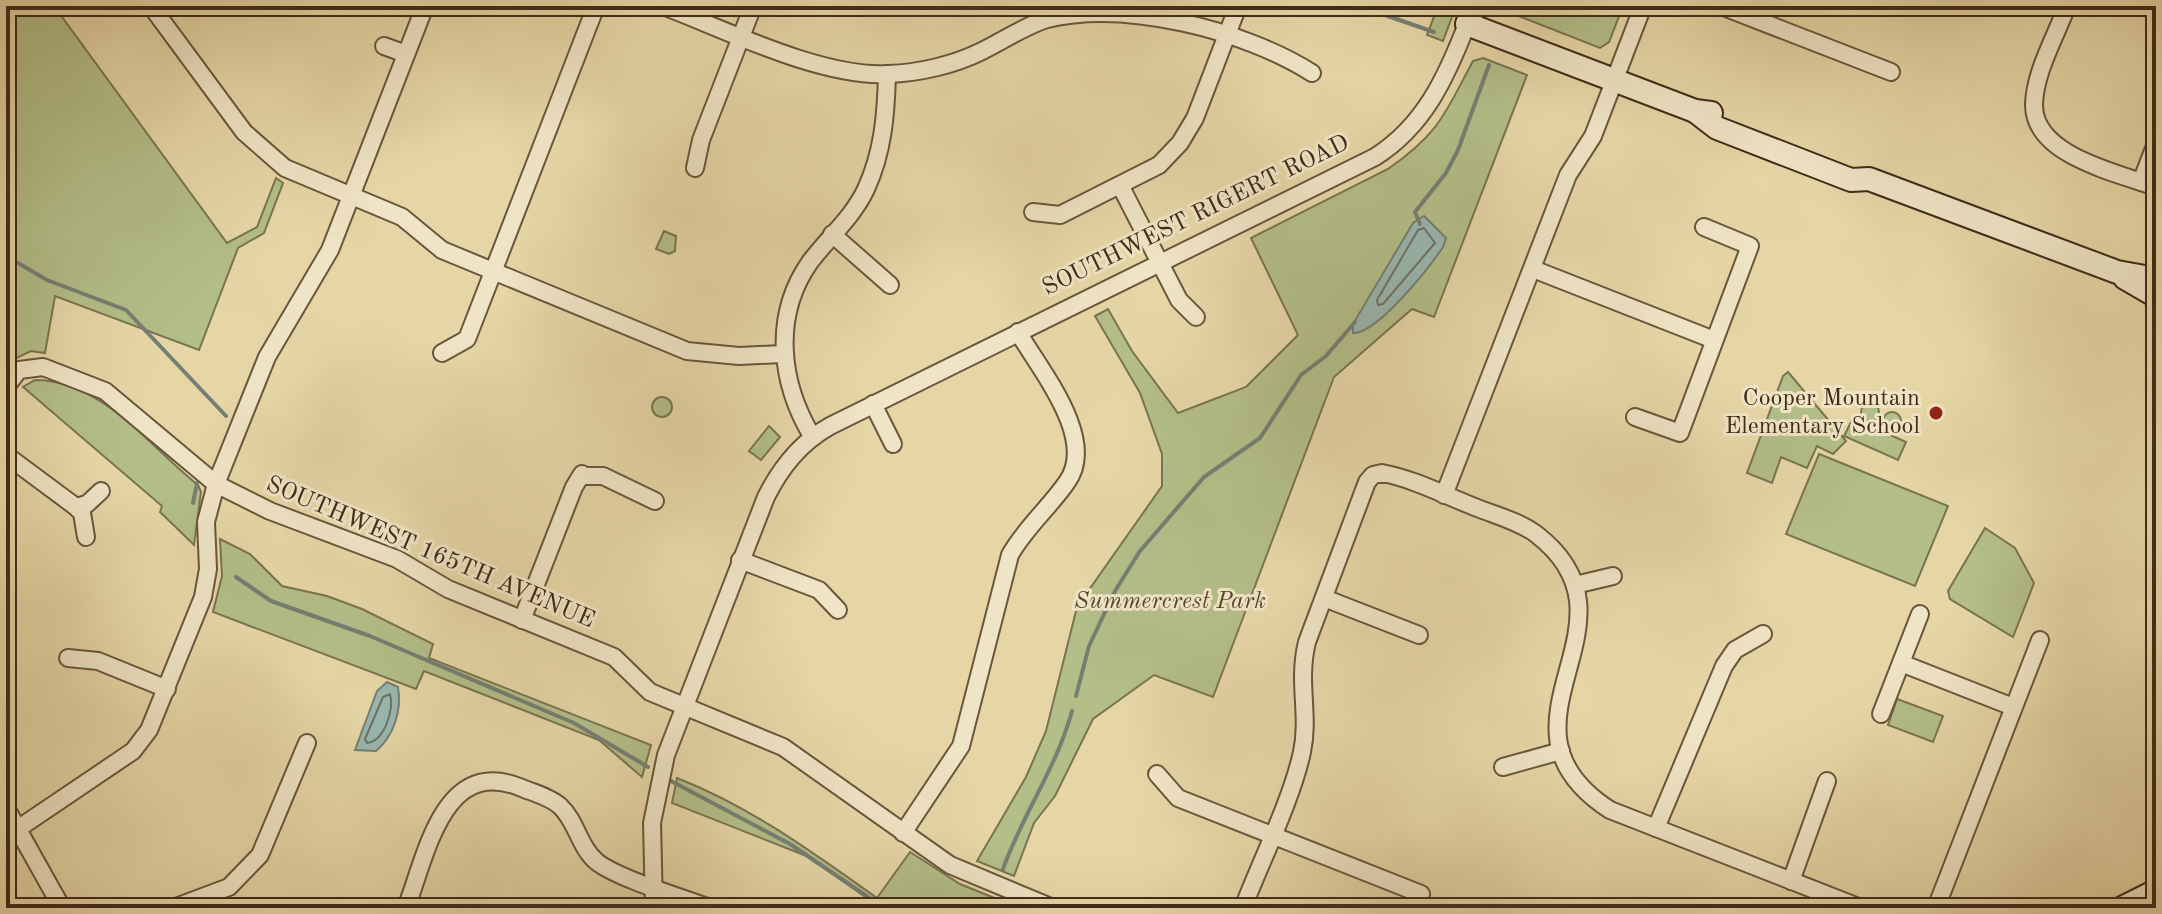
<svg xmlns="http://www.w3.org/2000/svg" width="2162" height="914" font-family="'Old Standard TT',serif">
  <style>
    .green { fill: #b3be88; stroke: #797450; stroke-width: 2 }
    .water { fill: #99b7b0; stroke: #757f73; stroke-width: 2 }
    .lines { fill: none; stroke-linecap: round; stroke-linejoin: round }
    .shore { stroke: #6c7164; stroke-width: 2 }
    .stream { stroke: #757f73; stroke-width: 4 }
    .street-casing { stroke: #69563c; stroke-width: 20 }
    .secondary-casing { stroke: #3f2b18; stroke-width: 26 }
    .street { stroke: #efe4c5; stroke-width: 16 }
    .secondary { stroke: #efe4c5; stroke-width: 22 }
    .poi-dot { fill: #8f2418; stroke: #efe4c5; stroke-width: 3 }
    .labels { text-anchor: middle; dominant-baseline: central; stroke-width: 6; stroke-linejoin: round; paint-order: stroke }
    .street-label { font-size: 24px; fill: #3f2b18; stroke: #efe4c5 }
    .poi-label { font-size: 24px; fill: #3f2b18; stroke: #efe4c5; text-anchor: end }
    .park-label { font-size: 24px; font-style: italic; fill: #56482e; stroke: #efe4c5 }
  </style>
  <rect width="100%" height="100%" fill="#e6d6a6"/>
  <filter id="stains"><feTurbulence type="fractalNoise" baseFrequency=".0025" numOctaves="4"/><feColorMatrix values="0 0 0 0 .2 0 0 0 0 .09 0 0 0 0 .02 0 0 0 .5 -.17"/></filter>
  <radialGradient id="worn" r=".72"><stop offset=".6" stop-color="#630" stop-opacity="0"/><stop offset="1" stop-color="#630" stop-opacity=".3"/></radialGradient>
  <!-- green -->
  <g class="green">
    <polygon points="6,6 54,6 227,243 257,227 276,178 283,183 264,233 238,248 199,350 55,296 45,353 31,351 6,363"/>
    <polygon points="1438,6 1456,6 1443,41 1427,35"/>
    <polygon points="1493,6 1623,6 1609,42 1600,48"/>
    <path d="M1483 58 1527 75 1434 317 1412 309 1334 377 1213 697 1154 675 1093 719 1055 796 1034 823 1014 876 977 861 1026 777 1046 731 1077 607 1162 486V454L1140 393 1095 316 1108 309 1132 351 1178 413 1246 387 1298 335 1251 238 1388 169C1440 133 1445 113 1473 61Z"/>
    <polygon points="664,231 676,236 675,251 669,254 656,249"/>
    <polygon points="1788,372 1846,441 1833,454 1817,446 1807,468 1781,457 1772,483 1747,473 1783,376"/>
    <path d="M35 380C102 380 150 447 198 485L201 492 194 545 160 512 162 506 23 387Z"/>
    <circle cx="662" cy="407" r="10"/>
    <circle cx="1870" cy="412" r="9"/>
    <circle cx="1892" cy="421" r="9"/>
    <polygon points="1853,418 1906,442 1898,460 1844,436"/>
    <polygon points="769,426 780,437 761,460 749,451"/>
    <polygon points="1819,454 1948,506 1915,586 1786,534"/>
    <polygon points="1985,528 2015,548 2034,583 2013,637 1950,599 1948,591"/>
    <polygon points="220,539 250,554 282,586 327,596 362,609 433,644 429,658 651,745 642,777 599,740 424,671 416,689 213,612 222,576"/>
    <polygon points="1897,699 1943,716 1933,742 1888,725"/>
    <path d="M677 778C751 807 812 852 877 898L910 852 960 884 1019 908H881L809 857 672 803Z"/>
  </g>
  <!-- water -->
  <g class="water">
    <path d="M1424 216 1446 238 1443 247C1429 268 1377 334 1353 333V324L1413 223Z"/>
    <path d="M387 682 398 687C402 710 394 736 376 751L355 750 377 691Z"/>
  </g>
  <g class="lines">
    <!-- shore -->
    <g class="shore">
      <polygon points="1424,228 1435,243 1383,304 1378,305 1377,300 1418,230"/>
      <path d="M390 694C394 709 385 741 367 743L365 739 383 697Z"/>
    </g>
    <!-- stream -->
    <g class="stream">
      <polyline points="1359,6 1434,32"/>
      <polyline points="1509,10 1512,6"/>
      <polyline points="1420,224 1415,212 1446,173 1458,150 1489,65"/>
      <polyline points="6,256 47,280 126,310 226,416"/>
      <polyline points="193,503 197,483"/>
      <polyline points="236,577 271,601 370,636 574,723 648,767"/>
      <polyline points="1076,696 1089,646 1115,591 1140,551 1204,477 1260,438 1301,375 1326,356 1355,322"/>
      <polyline points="671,781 790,844 884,908"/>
      <path d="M1003 869C1022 815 1057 767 1072 711"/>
      <polyline points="998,908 998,907"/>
    </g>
    <!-- street casing -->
    <g class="street-casing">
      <g id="street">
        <polyline points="151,6 244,132 285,168 402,217 442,250 687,351 739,356 782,354"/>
        <path d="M663 6C726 30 822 78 888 74 919 73 954 65 982 51 1003 41 1024 26 1047 19 1126 0 1244 30 1312 73"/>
        <polyline points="1721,6 1891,72"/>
        <path d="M2067 6C2056 36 2034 73 2034 106 2035 156 2118 173 2156 187"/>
        <polyline points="384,46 406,54"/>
        <polyline points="695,168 701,140 753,6"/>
        <polyline points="2141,182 2156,143"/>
        <polyline points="1121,187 1179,300 1196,317"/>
        <polyline points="1033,212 1060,215 1159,165 1180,143 1195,118 1238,6"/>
        <polyline points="832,234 890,285"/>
        <polyline points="1533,269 1714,340"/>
        <polyline points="442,353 467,339 596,6"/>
        <polyline points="6,387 19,370 43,367 105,391 216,484 270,511 397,559 448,589 614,657 650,692 783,747 950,865 1053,908"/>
        <polyline points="873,404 893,444"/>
        <polyline points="1635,417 1680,433 1750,246 1704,227"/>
        <path d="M812 436C780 383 772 316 810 262 828 238 853 217 866 189 883 152 886 115 887 74"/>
        <polyline points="6,455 76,507 82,513 86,537"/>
        <polyline points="583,476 603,476 655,501"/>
        <polyline points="1444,495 1568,175 1593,136 1643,6"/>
        <polyline points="76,507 87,504 101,491"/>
        <polyline points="740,560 819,590 838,610"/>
        <polyline points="1575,585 1613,576"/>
        <polyline points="1324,598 1419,635"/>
        <polyline points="522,620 574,487 582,474"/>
        <polyline points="68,658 98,661 167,689"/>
        <polyline points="1901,663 2013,707"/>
        <polyline points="1881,714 1920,614"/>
        <polyline points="1503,767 1561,751"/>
        <polyline points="1157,774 1178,798 1421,894"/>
        <polyline points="6,808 62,908"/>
        <polyline points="19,828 133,751 149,730 203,597 208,569 206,522 216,484 267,357 330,250 425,6"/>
        <polyline points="1656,828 1724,666 1735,650 1763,634"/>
        <path d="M903 833 961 746 1010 555C1025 528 1049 508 1067 482 1098 439 1040 370 1018 332"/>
        <polyline points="1791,881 1827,781"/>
        <polyline points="173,908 229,887 260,855 307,743"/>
        <path d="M406 908C427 854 443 755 522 788 534 793 550 797 560 806 577 822 579 847 597 862 619 879 681 897 710 908"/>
        <path d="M654 908 652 823 666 755 766 497C781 467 800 443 830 426L1375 157C1424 126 1446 78 1467 24"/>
        <path d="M1243 908C1261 861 1292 799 1302 752 1310 714 1297 683 1307 642L1367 482 1373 475 1382 473C1415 479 1448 497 1480 509 1498 516 1520 522 1536 534 1653 624 1477 724 1610 810L1861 908"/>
        <polyline points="1936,908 2040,640"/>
      </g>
    </g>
    <!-- secondary casing -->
    <g class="secondary-casing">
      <g id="secondary">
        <polyline points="1474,6 1467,24 1695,111 1711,113"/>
        <polyline points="1695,111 1717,128 1851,180 1869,179 2117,272 2156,279"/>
        <polyline points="2125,278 2156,296"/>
        <polyline points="2122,908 2156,891"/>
      </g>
    </g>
    <!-- street -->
    <use href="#street" class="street"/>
    <!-- secondary -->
    <use href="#secondary" class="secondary"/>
  </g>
  <!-- markers -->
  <circle class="poi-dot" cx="1936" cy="413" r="8"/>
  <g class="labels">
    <!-- street labels -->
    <g class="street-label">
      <text transform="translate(1196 216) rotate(-26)">SOUTHWEST RIGERT ROAD</text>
      <text transform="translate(430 553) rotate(23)">SOUTHWEST 165TH AVENUE</text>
    </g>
    <!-- poi labels -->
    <g class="poi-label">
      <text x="1920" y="399">Cooper Mountain<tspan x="1920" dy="28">Elementary School</tspan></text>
    </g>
    <!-- park labels -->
    <g class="park-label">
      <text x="1170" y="602">Summercrest Park</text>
    </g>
  </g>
  <!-- margin -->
  <rect width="2162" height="914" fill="none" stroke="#e6d6a6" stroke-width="32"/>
  <rect x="8" y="8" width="2146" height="898" fill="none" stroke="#3f2b18" stroke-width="4"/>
  <rect x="16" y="16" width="2130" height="882" fill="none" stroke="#3f2b18" stroke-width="2"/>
  <rect width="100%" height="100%" filter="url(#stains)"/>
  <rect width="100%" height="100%" fill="url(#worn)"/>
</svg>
